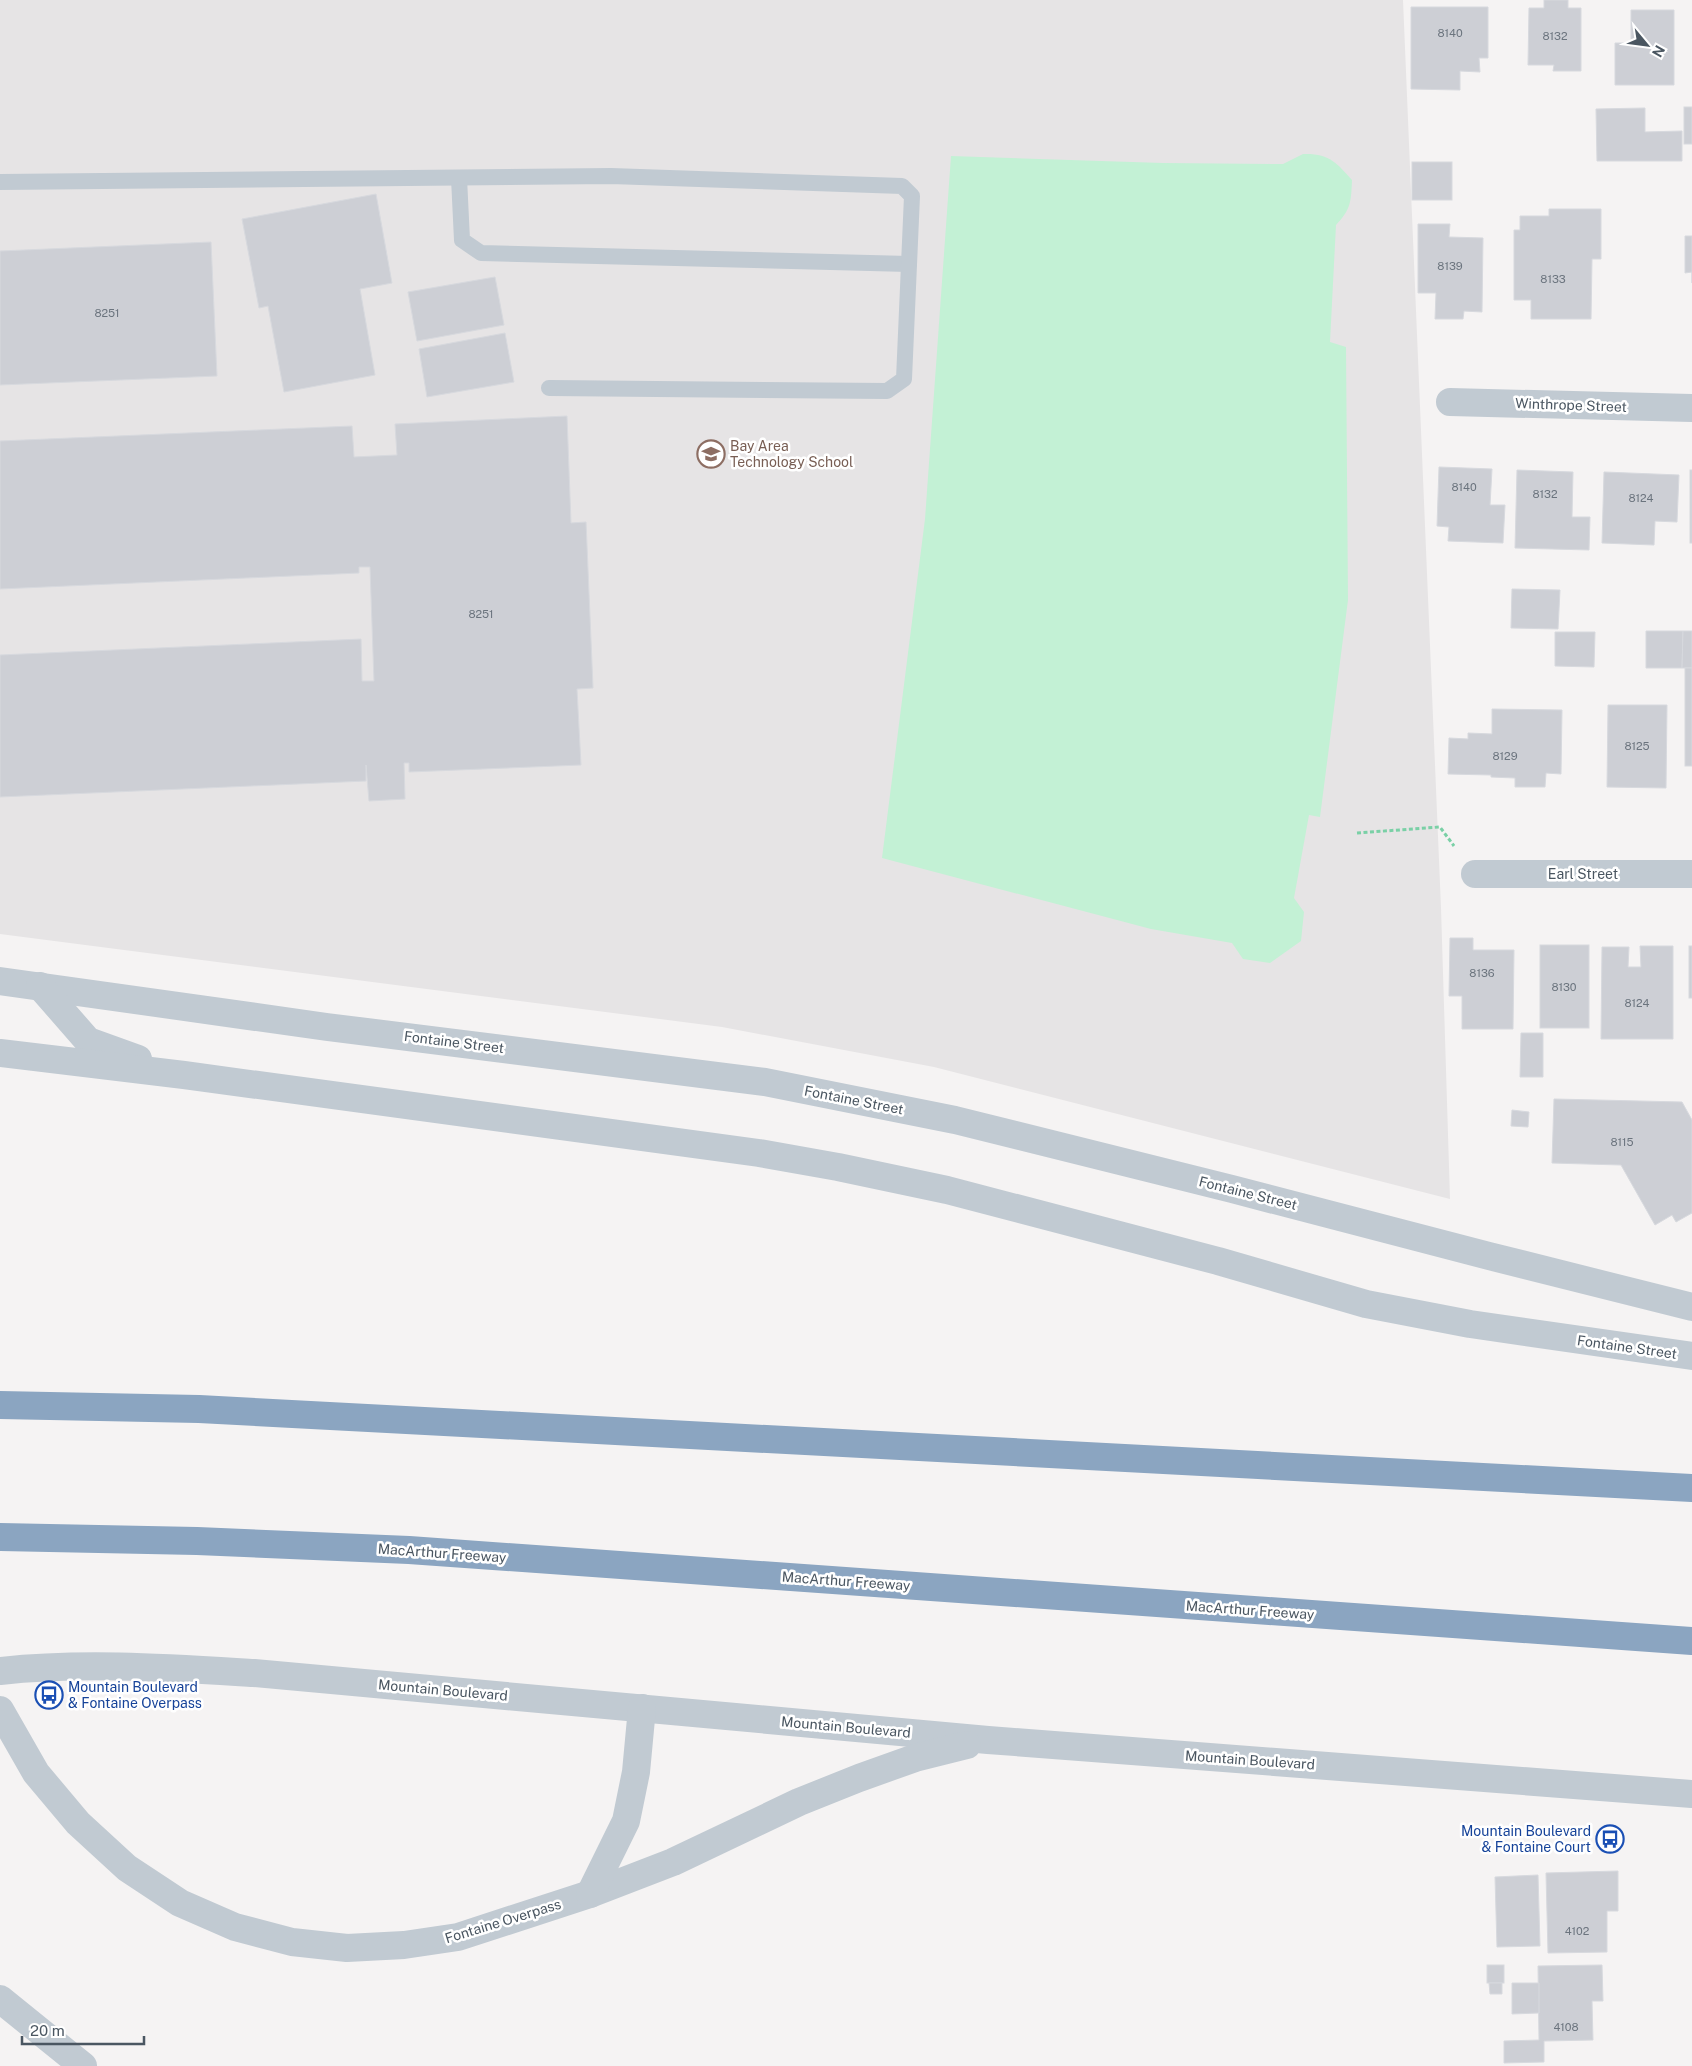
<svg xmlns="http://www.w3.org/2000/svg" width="1692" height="2066" font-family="'Public Sans',sans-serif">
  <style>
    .education { fill: #e6e4e5 }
    .green { fill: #c3f1d5 }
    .building { fill: #cdcfd5; stroke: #d7d9de }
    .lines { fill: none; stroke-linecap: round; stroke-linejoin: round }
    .path { stroke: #7ad0a6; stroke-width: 3; stroke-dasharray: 4 2.5; stroke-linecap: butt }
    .service { stroke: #c1cad2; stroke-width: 16 }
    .minor { stroke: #c1cad2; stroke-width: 28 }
    .tertiary { stroke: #c1cad2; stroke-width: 28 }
    .motorway { stroke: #8ba5c1; stroke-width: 28 }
    .labels { text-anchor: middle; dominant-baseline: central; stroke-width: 5; stroke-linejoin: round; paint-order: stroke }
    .number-label { font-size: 11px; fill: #6b747e }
    .street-label { font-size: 14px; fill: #4a5661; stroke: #fff }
    .education-label { font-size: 14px; fill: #785e54; stroke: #fff; text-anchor: start }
    .transit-label { font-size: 14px; fill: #164399; stroke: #fff; text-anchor: start }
  </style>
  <rect width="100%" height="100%" fill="#f5f3f3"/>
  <!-- education -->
  <polygon class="education" points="0,0 1403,0 1441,908 1450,1199 934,1067 722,1027 0,934"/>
  <!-- green -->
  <path class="green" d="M1303 154C1329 153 1337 163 1352 180 1351 202 1351 209 1336 225L1330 342 1346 347 1348 600 1320 817 1309 815 1294 898 1304 912 1301 941 1270 963 1243 959 1232 943 1151 929 882 858 925 519 951 156 1163 163 1283 164Z"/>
  <!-- building -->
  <g class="building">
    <polygon points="1544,0 1568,0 1568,8 1581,8 1581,71 1553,71 1554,65 1528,65 1529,8 1544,8"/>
    <polygon points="1411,7 1488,7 1488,58 1479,58 1480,72 1460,71 1460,90 1411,89"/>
    <polygon points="1631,10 1674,10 1674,85 1615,85 1615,43 1631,43"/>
    <rect x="1684" y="107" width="8" height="37"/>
    <polygon points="1645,108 1645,132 1682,131 1682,161 1597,161 1596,109"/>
    <rect x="1412" y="162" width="40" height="38"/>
    <polygon points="376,194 392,283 360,289 375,375 284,392 268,306 259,308 242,219"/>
    <polygon points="1549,209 1601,209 1601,259 1592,259 1591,319 1531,319 1531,300 1514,300 1514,230 1520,230 1520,216 1549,216"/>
    <polygon points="1418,224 1450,224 1449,237 1483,238 1482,312 1464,311 1463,319 1435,319 1436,293 1418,293"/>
    <polygon points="1685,236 1692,236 1692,283 1692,272 1685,273"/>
    <polygon points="211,242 217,376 0,385 0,251"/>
    <polygon points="495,277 504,325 417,341 408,292"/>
    <polygon points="505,333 514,382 427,397 419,349"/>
    <polygon points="567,416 571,523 586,522 593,688 577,689 581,765 409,772 409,763 404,763 405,799 369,801 366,765 366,781 0,797 0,655 361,639 362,681 374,681 370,567 359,567 359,573 0,589 0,441 352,426 354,457 397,455 395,424"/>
    <polygon points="1439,467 1492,469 1490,505 1505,505 1503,543 1448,541 1449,527 1437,526"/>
    <polygon points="1517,470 1573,472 1572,517 1590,517 1589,550 1515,548"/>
    <rect x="1690" y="470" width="2" height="73"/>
    <polygon points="1604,472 1679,475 1677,522 1655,521 1654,545 1602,543"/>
    <polygon points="1512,589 1560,590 1558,629 1511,628"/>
    <polygon points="1646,631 1683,631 1682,668 1646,668"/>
    <polygon points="1683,631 1692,631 1692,668 1682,668"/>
    <polygon points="1555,632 1595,632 1594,667 1555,666"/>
    <rect x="1685" y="668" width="7" height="98"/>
    <polygon points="1608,705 1667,705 1666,788 1607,787"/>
    <polygon points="1492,709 1562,710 1561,774 1546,773 1545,787 1515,787 1515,778 1491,777 1491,775 1448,774 1449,738 1468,739 1468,733 1492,734"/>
    <polygon points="1450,938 1473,938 1473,950 1514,950 1513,1029 1462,1029 1462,996 1449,996"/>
    <rect x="1540" y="945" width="49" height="83"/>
    <polygon points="1640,946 1673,946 1673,1039 1601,1039 1602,947 1629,947 1628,967 1641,967"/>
    <rect x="1689" y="946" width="3" height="52"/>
    <polygon points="1521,1033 1543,1033 1543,1077 1520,1077"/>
    <polygon points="1554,1099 1682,1102 1692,1120 1692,1213 1676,1222 1672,1215 1655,1225 1621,1165 1552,1163"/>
    <polygon points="1512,1110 1529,1112 1528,1127 1511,1126"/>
    <polygon points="1618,1871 1618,1911 1607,1911 1607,1952 1548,1953 1546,1873"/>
    <polygon points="1538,1875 1540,1946 1497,1947 1495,1877"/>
    <rect x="1487" y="1965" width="17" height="18"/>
    <polygon points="1602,1965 1603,2001 1592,2001 1593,2040 1544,2041 1544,2062 1504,2063 1504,2041 1539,2040 1538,1966"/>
    <polygon points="1489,1983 1502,1983 1502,1994 1490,1994"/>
    <polygon points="1512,1983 1539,1983 1539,2013 1512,2014"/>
  </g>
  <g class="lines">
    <!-- path -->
    <polyline class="path" points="1357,833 1440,827 1454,846"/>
    <!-- service -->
    <g class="service">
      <polyline points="459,178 462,240 481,253 909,264"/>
      <polyline points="0,182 611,176 902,186 912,196 904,379 887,391 549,388"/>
    </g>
    <!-- minor -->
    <g class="minor">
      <polyline points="1450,402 1692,408"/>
      <polyline points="1475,874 1692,874"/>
      <polyline points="0,1999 83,2066"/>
    </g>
    <!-- tertiary -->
    <g class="tertiary">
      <polyline points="0,981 327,1027 765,1082 955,1120 1232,1189 1489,1256 1692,1307"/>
      <polyline points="40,986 88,1041 138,1059"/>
      <polyline points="0,1053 184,1075 759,1153 838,1167 947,1190 1218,1261 1366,1304 1470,1324 1692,1356"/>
      <path d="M0 1671C84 1662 170 1668 254 1673L988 1740 1692 1794"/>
      <polyline points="0,1710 36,1773 78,1823 127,1868 180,1903 235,1927 292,1942 347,1948 404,1945 458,1937 590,1894 673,1862 799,1802 859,1778 915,1758 967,1745"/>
      <polyline points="590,1894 626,1821 636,1772 642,1708"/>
    </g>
    <!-- motorway -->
    <g class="motorway">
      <polyline points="0,1405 199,1409 1692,1488"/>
      <polyline points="0,1537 197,1541 409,1550 1692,1641"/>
    </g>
  </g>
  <!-- icons -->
  <defs>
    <g id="school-ring" transform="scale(1.4375)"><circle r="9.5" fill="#fff" stroke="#8d6e63" stroke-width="1.5"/><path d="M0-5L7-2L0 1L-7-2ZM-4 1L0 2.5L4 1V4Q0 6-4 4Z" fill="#8d6e63"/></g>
    <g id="bus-ring" transform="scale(1.4375)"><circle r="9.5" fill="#fff" stroke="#1a4fb4" stroke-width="1.5"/><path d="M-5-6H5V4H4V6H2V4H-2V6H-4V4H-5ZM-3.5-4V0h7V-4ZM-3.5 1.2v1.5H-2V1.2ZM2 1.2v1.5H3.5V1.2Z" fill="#1a4fb4"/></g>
  </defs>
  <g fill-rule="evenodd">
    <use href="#school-ring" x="711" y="454"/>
    <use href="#bus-ring" x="49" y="1695"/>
    <use href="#bus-ring" x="1610" y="1839"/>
  </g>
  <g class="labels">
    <!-- number labels -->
    <g class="number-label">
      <text x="1450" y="33">8140</text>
      <text x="1555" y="36">8132</text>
      <text x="1450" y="266">8139</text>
      <text x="1553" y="279">8133</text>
      <text x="107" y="313">8251</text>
      <text x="1464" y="487">8140</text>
      <text x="1545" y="494">8132</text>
      <text x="1641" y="498">8124</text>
      <text x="481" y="614">8251</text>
      <text x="1637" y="746">8125</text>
      <text x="1505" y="756">8129</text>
      <text x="1482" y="973">8136</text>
      <text x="1564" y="987">8130</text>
      <text x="1637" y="1003">8124</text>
      <text x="1622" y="1142">8115</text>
      <text x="1577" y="1931">4102</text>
      <text x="1566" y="2027">4108</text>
    </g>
    <!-- street labels -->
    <g class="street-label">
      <text transform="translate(1571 405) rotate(2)">Winthrope Street</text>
      <text x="1583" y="874">Earl Street</text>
      <text transform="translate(454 1042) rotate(7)">Fontaine Street</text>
      <text transform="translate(854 1100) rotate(11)">Fontaine Street</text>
      <text transform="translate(1248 1193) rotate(14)">Fontaine Street</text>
      <text transform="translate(1627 1347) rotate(8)">Fontaine Street</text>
      <text transform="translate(442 1553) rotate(4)">MacArthur Freeway</text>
      <text transform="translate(846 1581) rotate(4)">MacArthur Freeway</text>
      <text transform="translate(1250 1610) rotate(4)">MacArthur Freeway</text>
      <text transform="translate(443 1690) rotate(5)">Mountain Boulevard</text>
      <text transform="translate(846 1727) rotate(5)">Mountain Boulevard</text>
      <text transform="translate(1250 1760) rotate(4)">Mountain Boulevard</text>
      <text transform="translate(503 1921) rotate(-17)">Fontaine Overpass</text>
    </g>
    <!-- education labels -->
    <g class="education-label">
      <text x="730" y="446">Bay Area<tspan x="730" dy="16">Technology School</tspan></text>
    </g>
    <!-- transit labels -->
    <g class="transit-label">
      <text x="68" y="1687">Mountain Boulevard<tspan x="68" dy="16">&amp; Fontaine Overpass</tspan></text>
      <text x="1591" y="1831" text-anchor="end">Mountain Boulevard<tspan x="1591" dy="16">&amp; Fontaine Court</tspan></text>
    </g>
  </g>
  <!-- north arrow -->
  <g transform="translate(1647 45) rotate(119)" stroke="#ffffff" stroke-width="4" paint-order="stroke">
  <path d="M0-4L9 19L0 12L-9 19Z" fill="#4a5661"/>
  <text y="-8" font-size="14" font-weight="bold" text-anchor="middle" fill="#4a5661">N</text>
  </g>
  <!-- scale -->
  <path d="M22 2036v8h122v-8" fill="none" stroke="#4a5661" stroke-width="2.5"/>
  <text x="30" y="2036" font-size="15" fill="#4a5661" stroke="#ffffff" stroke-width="4" paint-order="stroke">20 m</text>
</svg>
